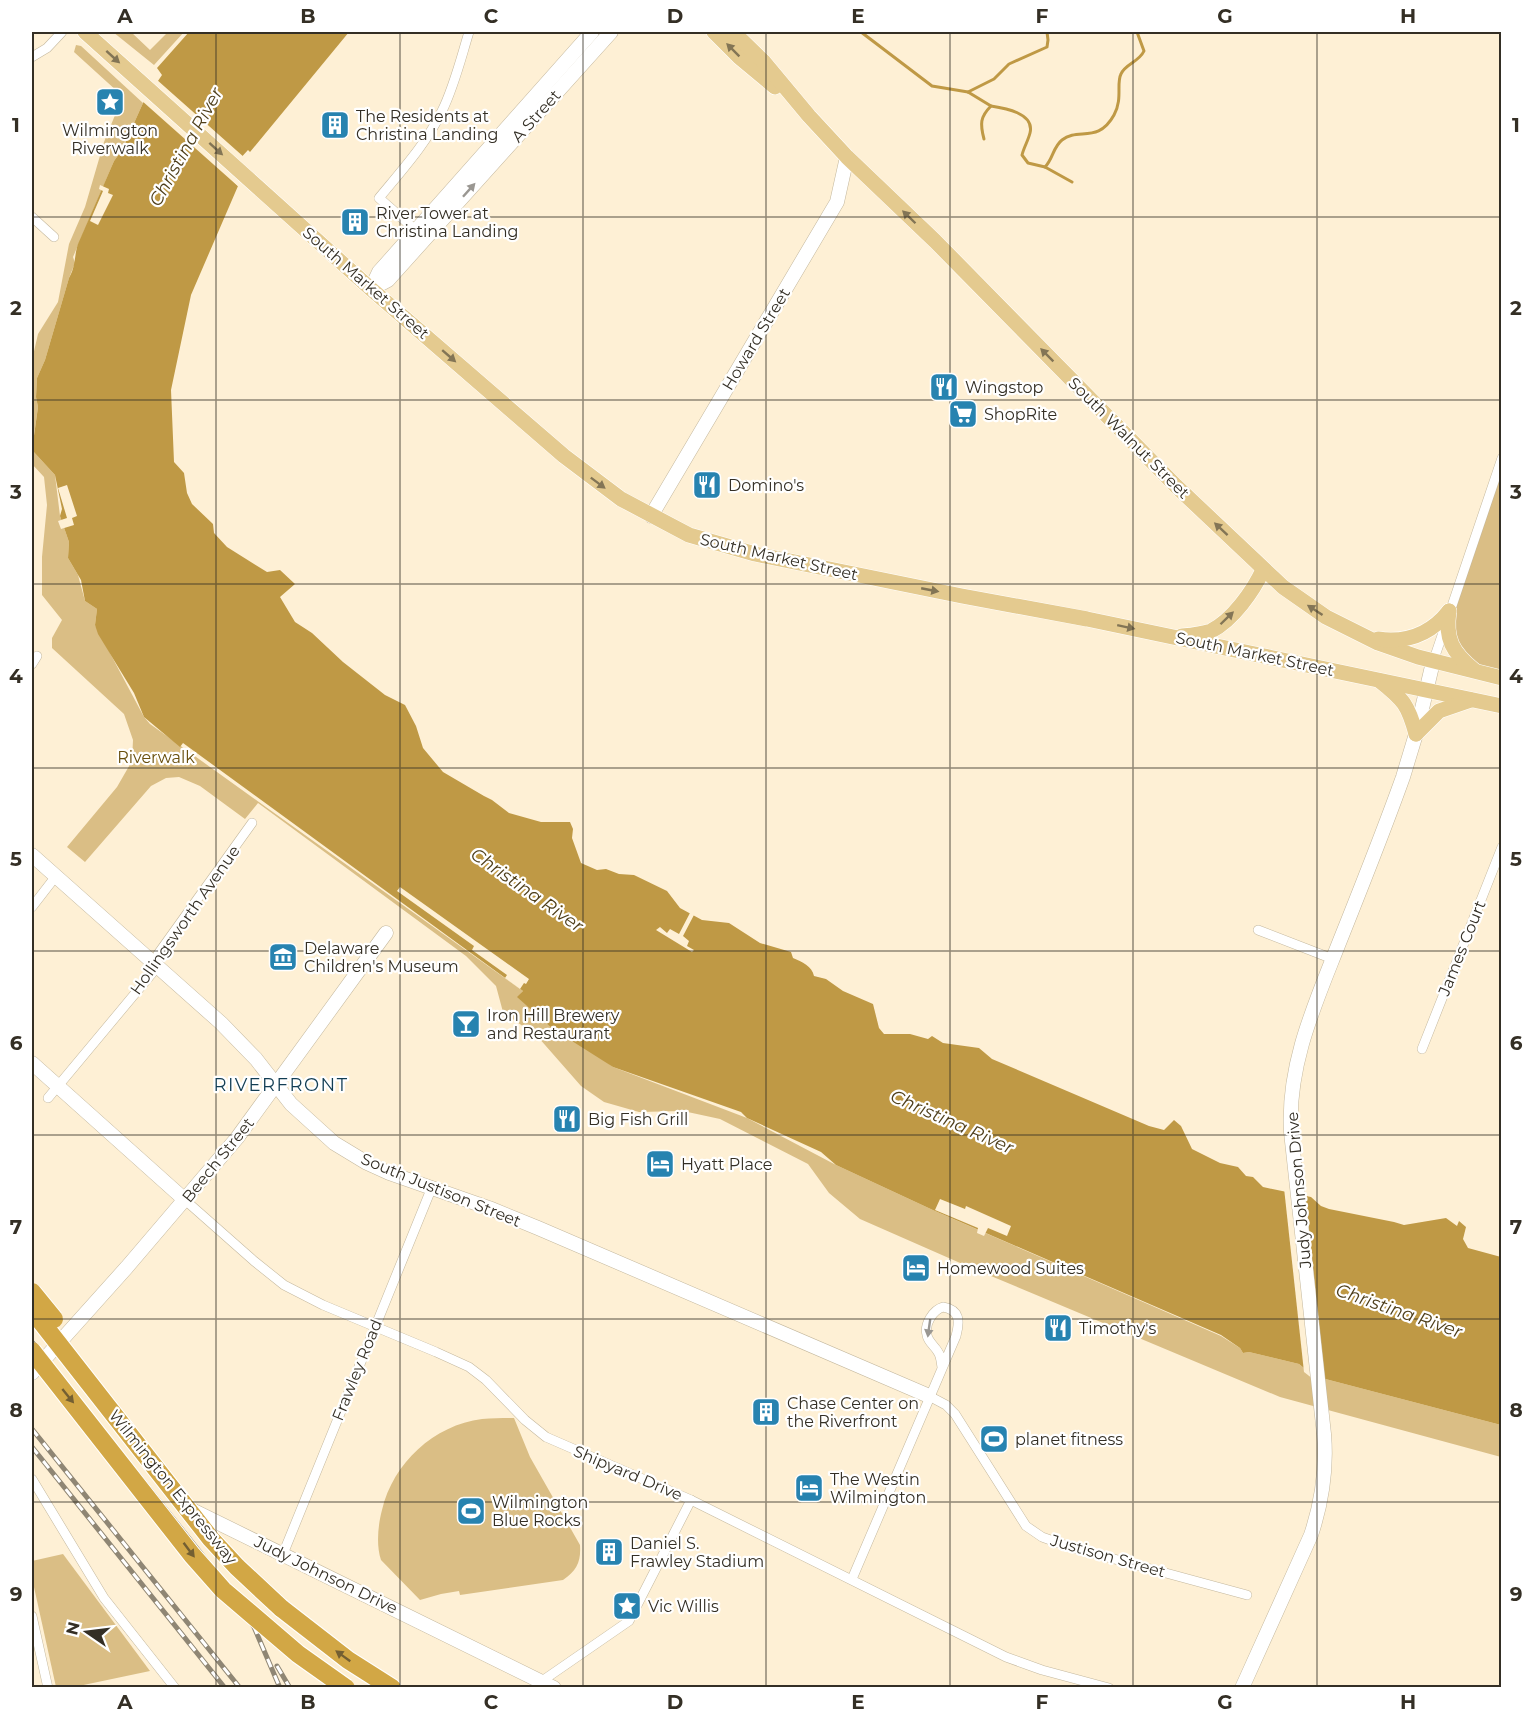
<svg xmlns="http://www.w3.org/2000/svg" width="1533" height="1719" font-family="Montserrat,sans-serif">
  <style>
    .green { fill: #dabe85 }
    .water { fill: #bf9945 }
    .pier { fill: #fef0d5 }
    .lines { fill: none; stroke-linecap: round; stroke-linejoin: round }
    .stream { stroke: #bf9945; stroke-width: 3 }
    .street-casing { stroke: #c4b89e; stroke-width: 10 }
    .secondary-casing { stroke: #c4b89e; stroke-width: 15 }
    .primary-casing { stroke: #fff; stroke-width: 16 }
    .highway-casing { stroke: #fff; stroke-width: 20 }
    .street { stroke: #fff; stroke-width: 9 }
    .secondary { stroke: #fff; stroke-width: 14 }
    .primary { stroke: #e4ca8f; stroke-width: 15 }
    .highway { stroke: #d2a745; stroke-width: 18 }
    .rail-casing { stroke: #8f8674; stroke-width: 5 }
    .rail { stroke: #fff; stroke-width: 3; stroke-dasharray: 9; stroke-linecap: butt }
    .highway-bridge-casing { stroke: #fff; stroke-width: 20; stroke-linecap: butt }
    .highway-bridge { stroke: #d2a745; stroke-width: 18 }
    .oneway { fill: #837555 }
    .oneway2 { fill: #9a9792 }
    .oneway3 { fill: #735f32 }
    .grid { fill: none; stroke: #342f25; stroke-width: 1.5; stroke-opacity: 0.55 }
    .labels { text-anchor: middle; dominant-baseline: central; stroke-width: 4.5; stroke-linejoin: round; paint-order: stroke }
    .poi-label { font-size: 16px; fill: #342f25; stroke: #fff; text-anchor: start }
    .street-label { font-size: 16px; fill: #342f25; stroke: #fff }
    .park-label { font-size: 16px; fill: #684e0c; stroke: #fff }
    .water-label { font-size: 18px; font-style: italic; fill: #4f3f1b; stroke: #fff }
    .neighbourhood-label { font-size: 18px; letter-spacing: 1.5px; fill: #123d53; stroke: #fff }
    .neatline { fill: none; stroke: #342f25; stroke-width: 2 }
    .grid-label { font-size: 20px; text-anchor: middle; font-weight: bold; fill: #342f25 }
  </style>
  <rect width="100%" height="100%" fill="#fef0d5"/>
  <!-- green -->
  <g class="green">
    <polygon points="113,32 131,32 150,50 168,32 184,32 154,65"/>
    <polygon points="76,45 81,46 143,103 122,150 114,161 73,257 75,263 69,278 45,360 37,378 36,397 38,407 34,435 32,441 32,360 38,334 58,302 69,244 85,207 104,142 120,103 118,92 74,52"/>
    <polygon points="32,450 55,475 60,516 69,542 68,558 78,575 85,601 97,609 95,625 144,717 150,724 523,991 518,997 613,1067 747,1118 836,1165 935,1211 1221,1336 1240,1348 1243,1353 1249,1352 1299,1364 1314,1376 1501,1425 1501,1457 1280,1397 967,1266 860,1219 829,1193 808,1164 720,1119 683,1111 639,1112 604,1102 581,1086 538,1037 503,1012 496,986 466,956 258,803 245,819 200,786 179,777 166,778 151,786 85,862 67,847 117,787 132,761 133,740 124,714 52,648 52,638 62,620 42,595 42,557 47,505 44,477 32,464"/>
    <polygon points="1501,458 1501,678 1455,651 1449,611"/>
    <path d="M514 1418 530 1457 580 1545C581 1562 577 1570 563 1580L460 1595 459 1591 441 1594 420 1600 381 1560C376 1545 378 1525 382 1510 393 1463 434 1425 482 1419 493 1418 504 1418 514 1418Z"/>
    <polygon points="63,1554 150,1671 74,1687 56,1687 32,1578 32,1561"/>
  </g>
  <!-- water -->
  <path class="water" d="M189 32H349L250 152 248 150 226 174 238 186 191 295 171 390 174 462 184 473 187 493 192 504 213 524 214 533 227 547 267 572 280 570 295 584 280 597 295 622 312 633 343 662 385 695 405 705 416 726 423 748 443 772 484 796 492 800 509 813 541 822H570L573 829 572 838 581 863 597 870 606 869 619 874 634 875 667 891 680 908 702 920 729 923 760 943 791 952 793 958C802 962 812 966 814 976L826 979 843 991 873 1004 879 1028 884 1034H910L928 1039 932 1036 943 1043 979 1048 992 1059 1149 1126 1164 1130 1174 1120 1181 1126 1192 1149 1220 1163 1238 1167 1246 1176 1253 1177 1263 1187 1311 1197 1321 1206 1329 1209 1394 1222 1404 1225 1446 1218 1457 1226 1459 1221 1466 1227 1463 1239 1468 1248 1501 1257V1425L1314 1376 1299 1364 1249 1352 1243 1353 1240 1348 1221 1335 935 1211 836 1165 821 1152 747 1118 741 1112 613 1067 553 1029 517 997 523 991 183 743 180 747 144 717 134 693 98 634 95 625 97 609 85 601 81 580 68 558 69 542 60 516 62 509 55 475 32 450 38 407 36 397 37 378 45 360 69 278C76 266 74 256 78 244L114 161 122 150 143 103 162 75 157 68Z"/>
  <!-- pier -->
  <g class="pier">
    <polygon points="156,79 245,158 230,174 241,184 240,188 141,100"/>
    <polygon points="100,185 109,189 108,193 113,195 98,225 90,221 103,191 99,189"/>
    <polygon points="67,485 77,516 72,518 74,525 61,529 58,521 67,518 58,488"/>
    <polygon points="400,887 529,979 526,984 524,983 520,989 505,978 507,975 472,950 474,946 397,891"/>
    <polygon points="691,911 695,913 683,936 689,941 687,946 694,950 692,952 656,930 660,927 667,933 670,929 679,934"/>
    <polygon points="1284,1188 1305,1193 1325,1382 1313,1379 1304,1372"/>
    <polygon points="940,1199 965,1209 966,1206 1011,1226 1007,1236 988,1228 984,1236 977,1233 978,1228 935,1210"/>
  </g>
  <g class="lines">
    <!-- stream -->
    <g class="stream">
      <path d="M861 32 932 86 968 92 991 106C980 117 980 124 984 139"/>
      <polyline points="968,92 994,79 1009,64 1047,47 1048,40 1047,32"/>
      <path d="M991 106C1004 108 1035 113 1030 133 1028 141 1024 147 1022 155L1028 163 1045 167 1072 182"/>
      <path d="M1045 167C1053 159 1053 147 1062 140 1078 127 1098 144 1114 115 1123 99 1116 83 1121 74 1125 64 1139 62 1144 51L1137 32"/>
    </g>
    <!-- street casing -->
    <g class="street-casing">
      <g id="street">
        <polyline points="32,57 47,48 62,32"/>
        <polyline points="32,217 54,237"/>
        <path d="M419 233 379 198C402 170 426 144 442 111 454 87 461 58 469 32"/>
        <polyline points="1433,662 1502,458"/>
        <polyline points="32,664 37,656"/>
        <polyline points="32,907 56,876"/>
        <polyline points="1258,930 1333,959"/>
        <polyline points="1422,1049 1502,847"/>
        <polyline points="48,1098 153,972 158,954 252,823"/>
        <polyline points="185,1200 254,1261 284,1285 323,1305 436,1352 469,1367 486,1380 525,1420 546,1437 691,1500 1006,1657 1042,1670 1109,1688"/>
        <polyline points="929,1396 946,1405 955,1414 1026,1526 1042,1537 1070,1547 1247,1595"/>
        <polyline points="32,1479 104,1598 175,1688"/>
        <polyline points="283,1554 432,1187"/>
        <path d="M852 1579 956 1336C960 1321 960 1310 943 1307 933 1310 924 1324 927 1335 928 1342 935 1346 938 1352 941 1356 941 1362 942 1367"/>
        <polyline points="32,1616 48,1688"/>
        <polyline points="542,1681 629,1621 691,1500"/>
      </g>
    </g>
    <!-- secondary casing -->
    <g class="secondary-casing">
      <g id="secondary">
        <polyline points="371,289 388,280 611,32"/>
        <polyline points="371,289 379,272 592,32"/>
        <polyline points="651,516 837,202 847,157"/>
        <polyline points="32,855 221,1023 256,1059 291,1104 334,1143 367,1163 389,1173 489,1208 538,1228 929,1396"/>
        <polyline points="32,1063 185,1200"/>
        <polyline points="32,1373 127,1267 237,1138 386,933"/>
        <polyline points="190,1509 554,1688"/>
        <path d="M1242 1688 1311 1535C1322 1502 1327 1469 1324 1434L1291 1132C1287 1065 1315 1004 1339 943 1361 888 1383 833 1403 777L1416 734 1433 662"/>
      </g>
    </g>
    <!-- primary casing -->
    <g class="primary-casing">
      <g id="primary">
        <polyline points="85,32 371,289 564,456 621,499 689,535 755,554 962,596 1087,619 1502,706"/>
        <polyline points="714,32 739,57 775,87"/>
        <polyline points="733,32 764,62 809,116 847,157 935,241 1176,486 1283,587 1326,617 1378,643 1418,657 1502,678"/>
        <path d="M1449 611C1445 639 1452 652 1474 670"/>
        <path d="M1182 636C1192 635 1202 634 1211 631 1233 620 1253 591 1263 570"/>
        <path d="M1378 639C1407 643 1431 634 1449 611"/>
        <path d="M1380 681C1404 700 1408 705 1416 734"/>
        <polyline points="1416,734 1439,711 1471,700"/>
      </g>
    </g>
    <!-- highway casing -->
    <g class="highway-casing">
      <polyline id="highway" points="281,1608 348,1660 392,1688"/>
    </g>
    <!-- street -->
    <use href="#street" class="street"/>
    <!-- secondary -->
    <use href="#secondary" class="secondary"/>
    <!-- primary -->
    <use href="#primary" class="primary"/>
    <!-- highway -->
    <use href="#highway" class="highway"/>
    <!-- rail casing -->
    <g class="rail-casing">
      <g id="rail">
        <polyline points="32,1342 219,1576 254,1627 280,1688"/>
        <polyline points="32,1429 240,1688"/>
        <polyline points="32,1447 225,1688"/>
        <polyline points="277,1666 290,1688"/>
      </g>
    </g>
    <!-- rail -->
    <use href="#rail" class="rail"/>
    <!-- highway-bridge casing -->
    <g class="highway-bridge-casing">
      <g id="highway-bridge">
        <polyline points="32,1292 54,1319"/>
        <polyline points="32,1310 211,1539 237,1567 281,1608"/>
        <polyline points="32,1351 192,1555 223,1590 298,1654 346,1688"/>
      </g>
    </g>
    <!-- highway-bridge -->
    <use href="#highway-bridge" class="highway-bridge"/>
  </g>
  <!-- one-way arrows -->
  <defs><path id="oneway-solid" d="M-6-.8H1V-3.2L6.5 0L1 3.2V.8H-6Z" transform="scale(1.5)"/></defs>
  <g class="oneway">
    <use href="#oneway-solid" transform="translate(733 50) rotate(-135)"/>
    <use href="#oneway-solid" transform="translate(113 57) rotate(42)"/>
    <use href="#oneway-solid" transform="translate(216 149) rotate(42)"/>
    <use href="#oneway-solid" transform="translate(909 217) rotate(-136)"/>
    <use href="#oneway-solid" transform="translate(1047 355) rotate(-135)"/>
    <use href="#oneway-solid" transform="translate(449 356) rotate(41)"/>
    <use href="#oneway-solid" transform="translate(598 483) rotate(37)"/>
    <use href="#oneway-solid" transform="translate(1221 529) rotate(-137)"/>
    <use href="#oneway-solid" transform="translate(930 590) rotate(11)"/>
    <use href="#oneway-solid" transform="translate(1315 610) rotate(-147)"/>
    <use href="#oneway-solid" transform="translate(1227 618) rotate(-44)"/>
    <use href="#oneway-solid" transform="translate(1126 627) rotate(12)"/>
  </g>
  <g class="oneway2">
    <use href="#oneway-solid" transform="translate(469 190) rotate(-48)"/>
    <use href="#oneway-solid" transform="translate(929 1328) rotate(98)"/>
  </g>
  <g class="oneway3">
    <use href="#oneway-solid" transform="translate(68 1396) rotate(51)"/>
    <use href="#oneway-solid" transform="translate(189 1550) rotate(53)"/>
    <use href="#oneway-solid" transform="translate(343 1656) rotate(-144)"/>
  </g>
  <!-- grid -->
  <path class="grid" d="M216 32V1688M400 32V1688M583 32V1688M766 32V1688M950 32V1688M1133 32V1688M1317 32V1688M32 217H1502M32 400H1502M32 584H1502M32 768H1502M32 951H1502M32 1135H1502M32 1319H1502M32 1502H1502"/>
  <!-- icons -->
  <defs>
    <g id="sight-square" transform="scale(1.5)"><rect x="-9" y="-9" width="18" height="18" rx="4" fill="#2783b0" stroke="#fff"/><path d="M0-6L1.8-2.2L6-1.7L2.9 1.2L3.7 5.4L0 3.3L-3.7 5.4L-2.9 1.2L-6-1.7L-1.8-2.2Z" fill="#fff"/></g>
    <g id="building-square" transform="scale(1.5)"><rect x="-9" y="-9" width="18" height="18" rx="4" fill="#2783b0" stroke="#fff"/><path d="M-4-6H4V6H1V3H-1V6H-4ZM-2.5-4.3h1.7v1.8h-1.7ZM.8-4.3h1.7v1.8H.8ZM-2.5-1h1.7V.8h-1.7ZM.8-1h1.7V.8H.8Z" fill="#fff"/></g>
    <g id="restaurant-square" transform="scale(1.5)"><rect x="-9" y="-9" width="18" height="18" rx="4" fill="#2783b0" stroke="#fff"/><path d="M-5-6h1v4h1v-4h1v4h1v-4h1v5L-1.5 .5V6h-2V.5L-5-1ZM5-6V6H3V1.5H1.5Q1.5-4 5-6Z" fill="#fff"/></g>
    <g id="supermarket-square" transform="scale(1.5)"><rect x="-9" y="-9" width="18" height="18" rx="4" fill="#2783b0" stroke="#fff"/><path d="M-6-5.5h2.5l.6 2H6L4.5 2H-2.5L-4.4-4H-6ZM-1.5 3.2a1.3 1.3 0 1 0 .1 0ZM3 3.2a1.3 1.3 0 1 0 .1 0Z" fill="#fff"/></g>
    <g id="museum-square" transform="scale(1.5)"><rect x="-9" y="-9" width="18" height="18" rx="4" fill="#2783b0" stroke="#fff"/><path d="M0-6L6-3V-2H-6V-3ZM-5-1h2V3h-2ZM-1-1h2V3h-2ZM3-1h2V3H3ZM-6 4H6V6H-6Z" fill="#fff"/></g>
    <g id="bar-square" transform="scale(1.5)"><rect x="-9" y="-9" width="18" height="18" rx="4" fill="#2783b0" stroke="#fff"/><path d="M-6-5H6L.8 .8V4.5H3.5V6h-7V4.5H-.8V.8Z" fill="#fff"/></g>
    <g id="hotel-square" transform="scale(1.5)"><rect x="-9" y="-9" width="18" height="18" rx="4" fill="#2783b0" stroke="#fff"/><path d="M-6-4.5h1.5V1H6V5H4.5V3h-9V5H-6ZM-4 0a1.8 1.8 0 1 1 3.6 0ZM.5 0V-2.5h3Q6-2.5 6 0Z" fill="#fff"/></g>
    <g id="stadium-square" transform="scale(1.5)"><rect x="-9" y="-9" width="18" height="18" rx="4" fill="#2783b0" stroke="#fff"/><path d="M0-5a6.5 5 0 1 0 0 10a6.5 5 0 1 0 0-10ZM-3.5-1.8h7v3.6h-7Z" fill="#fff"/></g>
  </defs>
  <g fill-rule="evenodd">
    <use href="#sight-square" x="110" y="102"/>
    <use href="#building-square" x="335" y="125"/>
    <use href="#building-square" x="355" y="222"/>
    <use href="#restaurant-square" x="944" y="387"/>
    <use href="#supermarket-square" x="963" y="414"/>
    <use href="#restaurant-square" x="707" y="485"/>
    <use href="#museum-square" x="283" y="957"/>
    <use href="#bar-square" x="466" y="1024"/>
    <use href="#restaurant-square" x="567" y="1119"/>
    <use href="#hotel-square" x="660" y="1164"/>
    <use href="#hotel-square" x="916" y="1268"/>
    <use href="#restaurant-square" x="1058" y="1328"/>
    <use href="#building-square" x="766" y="1412"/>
    <use href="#stadium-square" x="994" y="1439"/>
    <use href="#hotel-square" x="809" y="1488"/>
    <use href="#stadium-square" x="471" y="1511"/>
    <use href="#building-square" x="609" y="1552"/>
    <use href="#sight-square" x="627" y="1606"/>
  </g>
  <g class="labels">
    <!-- poi labels -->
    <g class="poi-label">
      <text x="356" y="116">The Residents at<tspan x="356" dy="18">Christina Landing</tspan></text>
      <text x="110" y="130" text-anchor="middle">Wilmington<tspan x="110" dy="18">Riverwalk</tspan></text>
      <text x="376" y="213">River Tower at<tspan x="376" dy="18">Christina Landing</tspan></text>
      <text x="965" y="387">Wingstop</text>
      <text x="984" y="414">ShopRite</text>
      <text x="728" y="485">Domino's</text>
      <text x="304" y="948">Delaware<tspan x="304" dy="18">Children's Museum</tspan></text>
      <text x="487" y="1015">Iron Hill Brewery<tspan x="487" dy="18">and Restaurant</tspan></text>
      <text x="588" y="1119">Big Fish Grill</text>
      <text x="681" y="1164">Hyatt Place</text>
      <text x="937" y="1268">Homewood Suites</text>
      <text x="1079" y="1328">Timothy's</text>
      <text x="787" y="1403">Chase Center on<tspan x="787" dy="18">the Riverfront</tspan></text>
      <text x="1015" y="1439">planet fitness</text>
      <text x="830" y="1479">The Westin<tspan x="830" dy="18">Wilmington</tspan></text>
      <text x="492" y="1502">Wilmington<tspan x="492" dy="18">Blue Rocks</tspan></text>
      <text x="630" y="1543">Daniel S.<tspan x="630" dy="18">Frawley Stadium</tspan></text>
      <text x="648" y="1606">Vic Willis</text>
    </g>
    <!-- street labels -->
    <g class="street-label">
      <text transform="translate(536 116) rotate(-48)">A Street</text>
      <text transform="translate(366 283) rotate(41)">South Market Street</text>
      <text transform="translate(756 339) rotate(-59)">Howard Street</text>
      <text transform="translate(1129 438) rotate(45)">South Walnut Street</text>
      <text transform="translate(779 557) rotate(13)">South Market Street</text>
      <text transform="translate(1255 654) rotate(12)">South Market Street</text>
      <text transform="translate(185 920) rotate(-55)">Hollingsworth Avenue</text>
      <text transform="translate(1462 948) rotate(-68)">James Court</text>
      <text transform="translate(218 1160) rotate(-51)">Beech Street</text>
      <text transform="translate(441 1190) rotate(22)">South Justison Street</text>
      <text transform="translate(1299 1190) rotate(-95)">Judy Johnson Drive</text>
      <text transform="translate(357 1370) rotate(-68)">Frawley Road</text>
      <text transform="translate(628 1473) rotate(23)">Shipyard Drive</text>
      <text transform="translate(173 1487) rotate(51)">Wilmington Expressway</text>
      <text transform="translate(1108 1556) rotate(16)">Justison Street</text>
      <text transform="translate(326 1575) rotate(26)">Judy Johnson Drive</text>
    </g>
    <!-- park labels -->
    <g class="park-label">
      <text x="156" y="757">Riverwalk</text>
    </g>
    <!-- water labels -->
    <g class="water-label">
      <text transform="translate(186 147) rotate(-61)">Christina River</text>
      <text transform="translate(527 890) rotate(35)">Christina River</text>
      <text transform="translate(952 1122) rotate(24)">Christina River</text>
      <text transform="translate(1399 1311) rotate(19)">Christina River</text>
    </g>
    <!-- neighbourhood labels -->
    <g class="neighbourhood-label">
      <text x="281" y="1085">RIVERFRONT</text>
    </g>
  </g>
  <!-- border -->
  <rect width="1533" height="1719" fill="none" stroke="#ffffff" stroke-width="66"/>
  <!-- north arrow -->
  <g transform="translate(87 1632) rotate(284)" stroke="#ffffff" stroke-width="4.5" paint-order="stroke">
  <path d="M0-4.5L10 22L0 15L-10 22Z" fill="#342f25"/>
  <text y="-9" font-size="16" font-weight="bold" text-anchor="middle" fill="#342f25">N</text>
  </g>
  <rect x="33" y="33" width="1467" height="1653" class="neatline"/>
  <g class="grid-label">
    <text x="125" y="23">A</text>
    <text x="308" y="23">B</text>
    <text x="491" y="23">C</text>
    <text x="675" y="23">D</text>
    <text x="858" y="23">E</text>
    <text x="1042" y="23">F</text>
    <text x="1225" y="23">G</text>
    <text x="1408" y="23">H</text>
    <text x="16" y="132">1</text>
    <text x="1516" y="132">1</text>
    <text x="16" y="315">2</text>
    <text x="1516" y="315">2</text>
    <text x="16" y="499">3</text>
    <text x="1516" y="499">3</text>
    <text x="16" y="683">4</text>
    <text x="1516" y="683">4</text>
    <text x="16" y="866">5</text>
    <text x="1516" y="866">5</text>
    <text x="16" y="1050">6</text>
    <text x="1516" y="1050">6</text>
    <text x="16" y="1234">7</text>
    <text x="1516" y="1234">7</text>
    <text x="16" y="1417">8</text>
    <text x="1516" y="1417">8</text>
    <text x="16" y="1601">9</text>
    <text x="1516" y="1601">9</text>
    <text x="125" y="1709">A</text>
    <text x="308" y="1709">B</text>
    <text x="491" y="1709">C</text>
    <text x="675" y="1709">D</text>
    <text x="858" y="1709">E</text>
    <text x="1042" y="1709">F</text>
    <text x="1225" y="1709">G</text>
    <text x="1408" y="1709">H</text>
  </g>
</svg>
